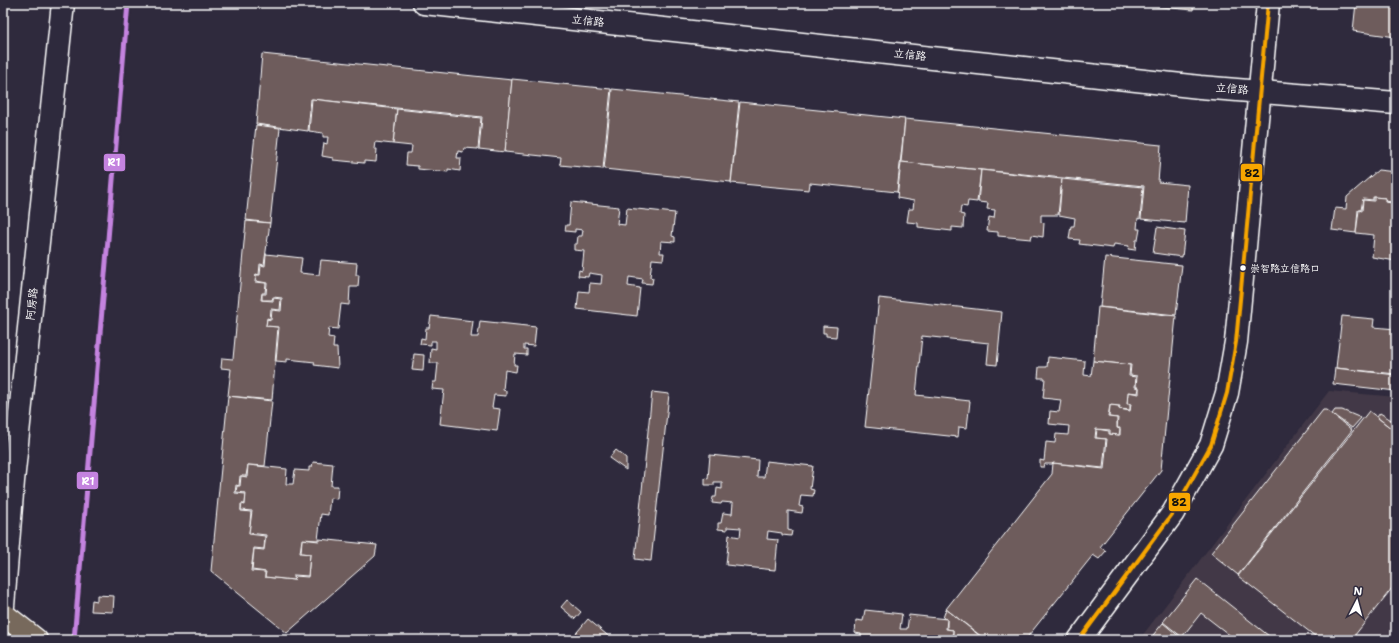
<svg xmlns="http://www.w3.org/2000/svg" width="1399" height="643" font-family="'Shantell Sans','LXGW WenKai TC',sans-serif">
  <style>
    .built { fill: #423946 }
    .building { fill: #6e5b5b; stroke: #fff }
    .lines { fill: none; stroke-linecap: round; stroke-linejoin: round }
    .tertiary-casing { stroke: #fff; stroke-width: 25 }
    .primary-casing { stroke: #fff; stroke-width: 25 }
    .tertiary { stroke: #2f2a3d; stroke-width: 22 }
    .primary { stroke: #77695c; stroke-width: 22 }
    .bus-1-casing { stroke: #2f2a3d; stroke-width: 7 }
    .bus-1 { stroke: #f7a600; stroke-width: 4 }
    .rail-1-casing { stroke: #2f2a3d; stroke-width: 8 }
    .rail-1 { stroke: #c483df; stroke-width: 5 }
    .bus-dot { fill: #fff; stroke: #2f2a3d; stroke-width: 1.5 }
    .labels { text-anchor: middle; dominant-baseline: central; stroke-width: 4; stroke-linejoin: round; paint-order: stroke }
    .bus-label { font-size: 10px; fill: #fff; stroke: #2f2a3d; text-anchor: start }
    .street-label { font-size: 11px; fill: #fff; stroke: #2f2a3d }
    .line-badge { stroke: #2f2a3d; stroke-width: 1.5 }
    .badge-label { font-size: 11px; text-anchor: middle; font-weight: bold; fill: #fff }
    .pale-badge-label { font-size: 11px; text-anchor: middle; font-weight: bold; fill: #111 }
  </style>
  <rect width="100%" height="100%" fill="#2f2a3d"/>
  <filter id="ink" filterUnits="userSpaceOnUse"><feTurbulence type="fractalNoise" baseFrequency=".025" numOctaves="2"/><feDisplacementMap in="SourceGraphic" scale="8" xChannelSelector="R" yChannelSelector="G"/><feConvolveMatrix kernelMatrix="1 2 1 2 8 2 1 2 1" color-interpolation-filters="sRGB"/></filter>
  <g filter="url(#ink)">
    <!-- built -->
    <polygon class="built" points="1329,391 1396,397 1396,640 1139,640"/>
    <!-- building -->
    <g class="building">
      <polygon points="1117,3 1194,3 1193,10"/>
      <polygon points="1356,3 1396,3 1396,37 1353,31"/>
      <polygon points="262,54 512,80 505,152 479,149 482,117 311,99 308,131 256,124"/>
      <polygon points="512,79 611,89 603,169 560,165 561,158 505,152"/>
      <polygon points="612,89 739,102 731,182 604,169"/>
      <polygon points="312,99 397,109 393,144 375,142 374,149 377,149 376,162 364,161 364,163 333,160 333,158 322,156 324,143 327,144 328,137 323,137 323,133 309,131"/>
      <polygon points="740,102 905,119 897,192 810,183 809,190 731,183"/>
      <polygon points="397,109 481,118 478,149 464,148 463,152 458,151 457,158 461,158 460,171 448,169 448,172 418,169 418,166 406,165 407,153 411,153 412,146 393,144"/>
      <polygon points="905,119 1161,145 1158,182 1188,185 1185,223 1141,219 1144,186 901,162"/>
      <polygon points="256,125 280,128 270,223 246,220"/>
      <polygon points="901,162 981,170 977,202 968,201 967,207 961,206 960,214 964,215 963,228 952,227 952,231 918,227 918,223 907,222 909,209 913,209 914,201 897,198"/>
      <polygon points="981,170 1062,179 1058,215 1041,215 1041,222 1044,223 1043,237 1032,235 1031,239 998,236 998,232 987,231 989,217 994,218 995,210 987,209 988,203 978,202"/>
      <polygon points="1378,170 1396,172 1396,206 1392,206 1392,202 1385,201 1386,198 1373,197 1373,200 1363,199 1361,210 1358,210 1356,233 1332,230 1335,208 1346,209 1347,197"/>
      <polygon points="1062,179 1143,187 1140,219 1138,218 1137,229 1140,229 1138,240 1136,240 1135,250 1128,249 1129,246 1114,244 1113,248 1079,244 1080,240 1069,239 1071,226 1074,226 1075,218 1059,215"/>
      <polygon points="1374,197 1385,198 1385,202 1392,203 1391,206 1396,207 1396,261 1372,257 1374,235 1356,233 1359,210 1362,211 1363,200 1374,201"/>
      <polygon points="571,202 619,207 617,224 625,225 627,208 675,213 672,236 675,237 675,242 661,241 660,253 664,253 663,260 652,259 650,277 653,278 652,284 642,283 643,279 629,277 628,286 640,288 637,316 577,309 579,291 589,292 590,283 601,284 602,275 589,273 588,277 578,276 579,270 582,271 584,251 574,250 574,244 577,244 578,236 582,236 583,230 575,229 575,232 565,231 566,225 569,225"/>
      <polygon points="246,221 270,223 264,265 260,264 259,275 256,274 255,282 266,283 265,293 262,293 261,300 273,301 273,298 281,299 280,310 271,309 270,319 267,318 266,326 278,327 272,400 228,396 231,369 221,368 222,358 233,359"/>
      <polygon points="1157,227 1185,231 1182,257 1153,253"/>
      <polygon points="266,254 302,258 300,273 319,275 321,260 357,263 356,275 359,275 358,287 350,287 349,305 341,304 338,329 329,328 328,337 334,338 333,348 337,348 338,368 314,365 315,362 287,359 287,362 276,361 279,327 266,326 267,319 271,320 272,310 281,311 282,298 273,297 272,300 262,300 262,294 266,294 267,283 256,281 256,275 260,275 261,265 265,266"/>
      <polygon points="1105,257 1182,265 1176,315 1100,307"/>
      <polygon points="879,298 1002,312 997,365 987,364 989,343 922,336 916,395 970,401 967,428 959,427 958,437 865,427"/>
      <polygon points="1098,307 1176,316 1161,470 1100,547 1106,551 1099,559 1093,555 1025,640 986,640 946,609 1052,474 1053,463 1104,469 1107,439 1096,438 1097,429 1109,431 1109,434 1120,435 1120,428 1117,428 1118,418 1109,417 1110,405 1119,406 1119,409 1130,411 1131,404 1127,403 1128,392 1139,394 1139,387 1136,387 1137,376 1130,375 1131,365 1093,361"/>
      <polygon points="431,316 473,321 471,337 478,337 480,321 536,327 534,346 524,345 524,349 527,349 527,355 515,354 514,365 517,365 516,372 505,370 503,390 506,391 506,396 494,395 492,408 500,409 497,431 440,424 444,390 432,389 433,382 436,382 438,363 430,363 431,348 436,349 436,341 431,341 431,345 420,344 421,338 425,339 426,328 429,328"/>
      <polygon points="1342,316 1374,319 1373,327 1396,329 1396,374 1336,368"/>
      <polygon points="823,326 837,327 836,337 826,336 826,333 823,333"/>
      <polygon points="414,354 424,355 423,371 412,370"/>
      <polygon points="1048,357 1085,361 1084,375 1091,376 1093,361 1130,365 1129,376 1136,377 1135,387 1139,388 1138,393 1128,392 1127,404 1130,404 1130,410 1119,409 1120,406 1110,405 1108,417 1117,418 1117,428 1120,429 1119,435 1110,434 1110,430 1096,429 1095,438 1106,439 1103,468 1053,463 1052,464 1045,464 1044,467 1040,467 1040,460 1044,461 1046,442 1055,443 1056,434 1068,435 1069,426 1049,424 1050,411 1059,412 1061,400 1043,398 1045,378 1038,378 1039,367 1047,367"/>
      <polygon points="1335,368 1396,375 1396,391 1333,384"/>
      <polygon points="652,392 669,394 651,561 635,559"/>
      <polygon points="228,396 272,401 265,466 248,465 246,476 240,476 239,486 236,485 235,493 246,494 245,504 241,504 241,511 251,512 249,534 265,536 264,549 254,548 251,571 265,572 265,577 294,580 295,576 308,577 310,554 301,553 302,539 319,541 319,539 377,545 375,556 287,633 211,571"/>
      <polygon points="1323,410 1326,410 1352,430 1238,575 1211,553"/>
      <polygon points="1335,410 1342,410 1361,418 1352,428 1332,414"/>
      <polygon points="1369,411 1396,432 1396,583 1351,640 1320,640 1238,576"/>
      <polygon points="1380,413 1396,423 1396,432 1377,417"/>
      <polygon points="616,450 626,458 626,470 609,458"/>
      <polygon points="710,455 758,460 757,477 764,477 766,461 813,466 810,489 814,490 813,496 801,495 799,506 803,507 802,513 788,511 788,530 792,531 791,536 782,535 782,533 768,531 767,539 778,540 775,570 726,565 729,535 740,537 741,528 727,527 727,530 718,529 718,523 721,523 723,513 732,514 733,503 722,502 721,504 712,503 713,497 716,497 717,488 722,489 722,482 714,482 714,485 705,485 705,478 708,479"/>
      <polygon points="313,462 333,464 331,486 338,486 337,499 330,498 328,515 321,514 318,540 302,539 300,553 310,554 308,576 294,575 294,580 265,577 266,572 252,570 254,549 264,550 266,535 249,533 252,511 241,510 242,504 245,505 246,493 236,492 237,486 240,486 241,476 247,477 248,465 287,469 286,484 293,484 295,470 309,471 309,467 312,467"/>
      <polygon points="1197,579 1274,640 1236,640 1201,613 1182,637 1163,622"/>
      <polygon points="97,595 114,596 113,612 91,611 92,600 97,601"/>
      <polygon points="567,600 581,612 575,619 561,607"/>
      <polygon points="946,609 985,640 953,640 953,630 947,629 947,619 943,618"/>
      <polygon points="865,610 902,614 900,629 907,629 909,615 947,619 946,629 953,630 952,640 861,640 861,634 855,633 856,620 863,621"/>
      <polygon points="588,619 613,640 575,640 572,638"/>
      <polygon points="1163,623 1181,638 1179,640 1149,640"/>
    </g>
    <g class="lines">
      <!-- tertiary casing -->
      <g class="tertiary-casing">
        <g id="tertiary">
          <polyline points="424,3 1200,87 1396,103"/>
          <polyline points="3,606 13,481 63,3"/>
          <polyline points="1079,640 1173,513 1211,445 1227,393 1236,342 1268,3"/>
        </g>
      </g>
      <!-- primary casing -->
      <g class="primary-casing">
        <polyline id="primary" points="3,614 36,640"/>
      </g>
      <!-- tertiary -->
      <use href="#tertiary" class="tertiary"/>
      <!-- primary -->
      <use href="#primary" class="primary"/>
      <!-- bus-1 casing -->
      <g class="bus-1-casing">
        <polyline id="bus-1" points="1079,640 1173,513 1211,445 1227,393 1236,342 1268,3"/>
      </g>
      <!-- bus-1 -->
      <use href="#bus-1" class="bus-1"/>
      <!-- rail-1 casing -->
      <g class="rail-1-casing">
        <polyline id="rail-1" points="74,640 128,3"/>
      </g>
      <!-- rail-1 -->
      <use href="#rail-1" class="rail-1"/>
    </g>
  </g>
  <!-- markers -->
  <circle class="bus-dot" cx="1243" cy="268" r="3.5"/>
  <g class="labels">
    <!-- bus labels -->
    <g class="bus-label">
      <text x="1250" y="268">崇智路立信路口</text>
    </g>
    <!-- street labels -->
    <g class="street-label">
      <text transform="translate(588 21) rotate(6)">立信路</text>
      <text transform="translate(910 55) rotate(6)">立信路</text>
      <text transform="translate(1232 89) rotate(4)">立信路</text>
      <text transform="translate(32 304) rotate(-84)">阿房路</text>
    </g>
  </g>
  <g class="line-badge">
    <rect x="103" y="153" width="23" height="19" rx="4" fill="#c483df"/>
    <rect x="1240" y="163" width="23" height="19" rx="4" fill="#f7a600"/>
    <rect x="76" y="471" width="23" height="19" rx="4" fill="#c483df"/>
    <rect x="1168" y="492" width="23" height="20" rx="4" fill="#f7a600"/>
  </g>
  <g class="badge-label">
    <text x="114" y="166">R1</text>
    <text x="88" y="485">R1</text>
  </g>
  <g class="pale-badge-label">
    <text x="1252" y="177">82</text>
    <text x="1179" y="506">82</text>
  </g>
  <!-- margin -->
  <rect width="1399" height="643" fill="none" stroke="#2f2a3d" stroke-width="16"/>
  <rect x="8" y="8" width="1383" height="627" fill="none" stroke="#fff" stroke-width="1.5" filter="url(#ink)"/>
  <!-- north arrow -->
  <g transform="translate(1357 601) rotate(6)" stroke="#2f2a3d" stroke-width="3" paint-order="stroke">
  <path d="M0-3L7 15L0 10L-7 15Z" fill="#ffffff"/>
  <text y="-6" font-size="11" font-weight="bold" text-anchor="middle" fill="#ffffff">N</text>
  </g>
</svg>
